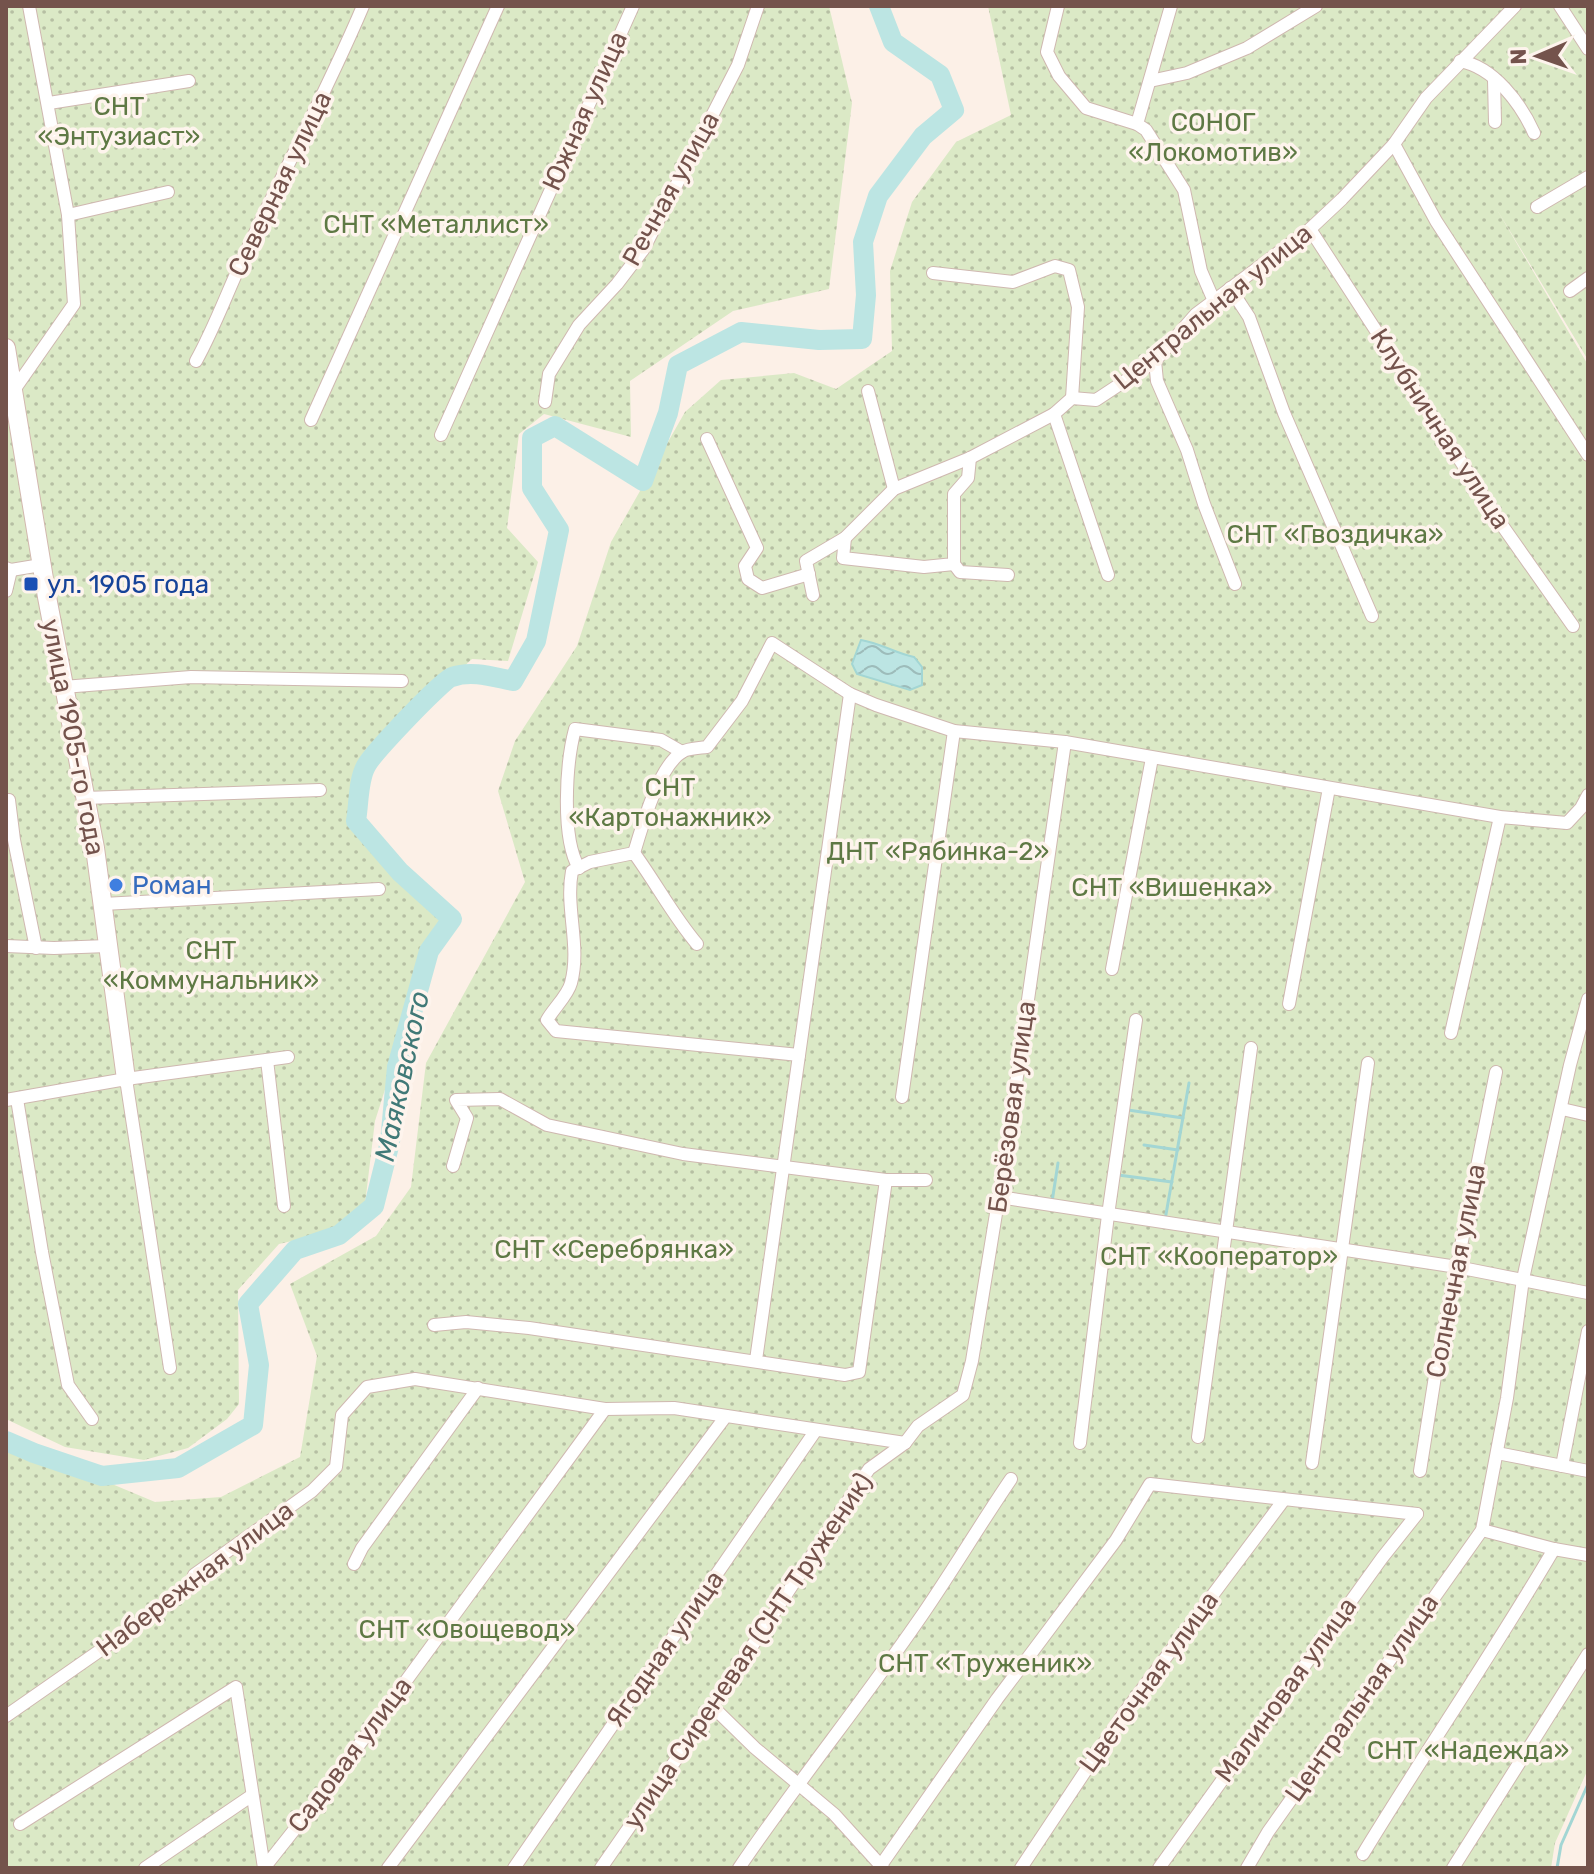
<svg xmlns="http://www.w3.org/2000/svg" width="1594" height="1874" font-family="Rubik,sans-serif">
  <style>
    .garden { fill: url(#garden-dots) }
    .water { fill: url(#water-waves); stroke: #a3d6d4; stroke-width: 2 }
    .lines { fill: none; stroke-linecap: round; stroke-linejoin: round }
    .stream { stroke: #a3d6d4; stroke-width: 3 }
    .river { stroke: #bce5e3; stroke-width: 20 }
    .street-casing { stroke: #cfb8b0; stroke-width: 14 }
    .secondary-casing { stroke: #d2b7ae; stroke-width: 20 }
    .street { stroke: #fff; stroke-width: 12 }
    .secondary { stroke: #fff; stroke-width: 18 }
    .transit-dot { fill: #1a4fb4; stroke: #fef4ed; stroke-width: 3 }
    .shop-dot { fill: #3f7fe0; stroke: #fef4ed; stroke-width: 3 }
    .labels { text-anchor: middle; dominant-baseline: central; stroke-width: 7; stroke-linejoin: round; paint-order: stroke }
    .park-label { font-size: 26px; fill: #5e7944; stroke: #fef4ed }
    .street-label { font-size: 26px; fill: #74534c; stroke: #fef4ed }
    .transit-label { font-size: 26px; fill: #164399; stroke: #fef4ed; text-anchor: start }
    .shop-label { font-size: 26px; fill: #366cbe; stroke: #fef4ed; text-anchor: start }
    .water-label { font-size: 28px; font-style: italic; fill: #407977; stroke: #fef4ed }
  </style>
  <defs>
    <pattern id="garden-dots" width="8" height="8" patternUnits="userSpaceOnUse" patternTransform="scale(2)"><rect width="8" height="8" fill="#dbe9c6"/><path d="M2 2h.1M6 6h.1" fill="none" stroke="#b6bfa3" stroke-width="1.8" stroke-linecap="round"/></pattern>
    <pattern id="water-waves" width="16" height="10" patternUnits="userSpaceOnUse" patternTransform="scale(2)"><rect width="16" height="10" fill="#bce5e3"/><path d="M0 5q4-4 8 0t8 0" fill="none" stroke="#9dbcba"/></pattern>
  </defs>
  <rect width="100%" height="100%" fill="#fcf0e7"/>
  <!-- garden -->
  <g class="garden">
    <polygon points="6,6 829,6 852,103 829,289 733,311 630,381 631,437 544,414 519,434 507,528 538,562 508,661 472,659 384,740 364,768 356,821 452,919 428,954 375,1121 365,1204 326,1233 279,1244 238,1290 239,1404 227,1419 188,1448 144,1460 65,1447 6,1419"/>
    <polygon points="988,6 1588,6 1588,360 1496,208 1588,365 1588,1769 1555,1843 1551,1868 6,1868 6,1449 57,1461 155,1502 221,1497 300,1457 317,1356 290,1284 376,1236 411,1187 426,1063 525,882 498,791 515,741 577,646 611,542 685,412 721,380 794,373 836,389 892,351 890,271 912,202 956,142 1011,115"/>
  </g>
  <!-- water -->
  <path class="water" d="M861 640C880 643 895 653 914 657L922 667V685L910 690 857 674 852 664Z"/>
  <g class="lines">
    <!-- stream -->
    <g class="stream">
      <polyline points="1128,1110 1183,1118"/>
      <polyline points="1144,1145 1178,1150"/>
      <polyline points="1118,1175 1172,1182"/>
      <polyline points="1052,1202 1058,1163"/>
      <polyline points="1165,1220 1189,1083"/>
      <polyline points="1557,1868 1561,1845 1588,1784"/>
    </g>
    <!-- river -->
    <path class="river" d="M6 1441 34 1453 102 1476 178 1468 253 1425 259 1365 248 1304 295 1250 339 1235 374 1206 390 1142 397 1067 429 951 452 919 400 872 356 821C359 804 358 780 366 766 372 754 442 680 452 677 472 670 493 677 513 681L536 641 559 530 532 488V438L555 426 643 481 668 413 678 365 741 332 819 340 862 339 866 295 863 242 878 196 923 136 954 110 940 75 893 42 879 6"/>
    <!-- street casing -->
    <g class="street-casing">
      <g id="street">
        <polyline points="1058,6 1047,52 1059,76 1086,108 1137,124 1146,130 1184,190 1201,271 1214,301"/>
        <polyline points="1560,6 1588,49"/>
        <path d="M1460 61C1494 67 1521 104 1534 133"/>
        <polyline points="1494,80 1495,122"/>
        <polyline points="1150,81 1187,73 1247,48 1316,6"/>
        <polyline points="49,103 189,81"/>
        <polyline points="1137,124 1171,6"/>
        <polyline points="1394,144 1436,221 1588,455"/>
        <polyline points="1537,207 1588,177"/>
        <polyline points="68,215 168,192"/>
        <polyline points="1310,229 1504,528 1573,626"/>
        <polyline points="933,273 1013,282 1055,266 1069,270 1078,307 1072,398"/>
        <polyline points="1230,288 1249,317 1284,413 1372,616"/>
        <polyline points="1570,291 1588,278"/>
        <path d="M196 361C216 325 229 287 247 250 285 168 328 89 363 6"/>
        <polyline points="1155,361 1157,381 1187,450 1204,504 1235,584"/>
        <polyline points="14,390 74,304 68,215 29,6"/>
        <polyline points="868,391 894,489"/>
        <polyline points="545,402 549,374 579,325 617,284 643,250 738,65 758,6"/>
        <polyline points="1054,414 1108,575"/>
        <polyline points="311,420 498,6"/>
        <polyline points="441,435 633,6"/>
        <polyline points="707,439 757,548 745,566 748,579 762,588 809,574"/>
        <polyline points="845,538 843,558 924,567 954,564 954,494 968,478 970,458"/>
        <polyline points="954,564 960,572 1008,575"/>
        <polyline points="6,568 11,570 41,565"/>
        <polyline points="6,591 11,570"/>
        <polyline points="813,595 806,561 845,538 894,489 970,458 1054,414 1072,398 1096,400 1155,361 1196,314 1310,229 1342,199 1394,144 1426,98 1515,6"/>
        <polyline points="63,687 191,677 402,681"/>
        <polyline points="84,798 320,790"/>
        <polyline points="9,800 14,840 36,948"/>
        <path d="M634 853C642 827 658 767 682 752 688 748 700 748 707 747L742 701 772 643 850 694 876 705 954 731 1065 742 1500 817 1567 823 1581 808 1588 795"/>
        <path d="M579 868C561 838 566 763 575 729L661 740 682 752"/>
        <polyline points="103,904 379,889"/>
        <path d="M697 944C673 916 656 883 634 853L590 862 572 871C565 908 581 946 571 983 568 995 554 1008 547 1020L556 1031 799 1055"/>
        <polyline points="6,946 54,948 108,946"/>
        <polyline points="1112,969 1152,758"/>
        <polyline points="1289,1004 1329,788"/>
        <polyline points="1451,1033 1500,817"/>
        <polyline points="267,1060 284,1206"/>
        <polyline points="126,1079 170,1368"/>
        <polyline points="902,1097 954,731"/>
        <polyline points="17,1099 42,1252 68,1385 92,1419"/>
        <polyline points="6,1100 126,1079 288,1057"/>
        <polyline points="1562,1109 1588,1115"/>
        <polyline points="453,1166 467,1118 456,1100 500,1099 547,1125 683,1154 886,1180 926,1180"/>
        <polyline points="999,1197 1457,1267 1588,1293"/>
        <polyline points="434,1325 466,1322 529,1328 845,1375 859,1372 886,1180"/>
        <polyline points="756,1360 850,694"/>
        <polyline points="1198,1437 1251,1048"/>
        <polyline points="1080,1443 1108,1215 1136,1020"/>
        <polyline points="1497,1453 1588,1471"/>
        <polyline points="1312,1463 1368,1063"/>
        <polyline points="1562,1466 1588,1331"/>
        <polyline points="1420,1471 1436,1370 1496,1072"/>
        <polyline points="1482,1530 1554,1549 1588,1555"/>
        <polyline points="354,1564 362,1548 478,1388"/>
        <polyline points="712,1706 755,1748 834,1814 883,1868"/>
        <polyline points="6,1716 191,1587 194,1575 312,1491 336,1467 342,1415 367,1387 415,1379 605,1409 674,1408 905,1443"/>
        <polyline points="20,1824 236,1687 264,1868"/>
        <path d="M1363 1854C1425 1752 1493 1653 1554 1549"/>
        <polyline points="145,1868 251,1796"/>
        <polyline points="264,1868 329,1786 605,1409"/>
        <polyline points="388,1868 726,1416"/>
        <polyline points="514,1868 816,1430"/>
        <polyline points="601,1868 702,1722 869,1469 905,1443 918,1426 963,1395 972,1361 1007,1146 1065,742"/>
        <path d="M739 1868C796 1784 860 1705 918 1621 950 1575 979 1526 1011 1479"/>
        <polyline points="879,1868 997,1699 1116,1540 1150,1484 1417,1514"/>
        <polyline points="1021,1868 1122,1716 1283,1501"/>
        <polyline points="1159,1868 1382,1558 1417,1514"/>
        <polyline points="1247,1868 1268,1832 1482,1530 1507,1398 1523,1279 1570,1065 1588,999"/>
        <polyline points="1453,1868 1588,1654"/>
      </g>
    </g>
    <!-- secondary casing -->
    <g class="secondary-casing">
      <polyline id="secondary" points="6,348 47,597 95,848 126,1079"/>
    </g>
    <!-- street -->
    <use href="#street" class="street"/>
    <!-- secondary -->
    <use href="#secondary" class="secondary"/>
  </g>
  <!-- markers -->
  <rect class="transit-dot" x="23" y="576" width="16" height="16" rx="4"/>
  <circle class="shop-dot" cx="116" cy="885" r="8"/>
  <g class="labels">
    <!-- park labels -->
    <g class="park-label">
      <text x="119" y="106">СНТ<tspan x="119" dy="30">«Энтузиаст»</tspan></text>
      <text x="1213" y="122">СОНОГ<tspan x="1213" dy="30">«Локомотив»</tspan></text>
      <text x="436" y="224">СНТ «Металлист»</text>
      <text x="1335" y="534">СНТ «Гвоздичка»</text>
      <text x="670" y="787">СНТ<tspan x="670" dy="30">«Картонажник»</tspan></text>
      <text x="938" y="851">ДНТ «Рябинка-2»</text>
      <text x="1172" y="887">СНТ «Вишенка»</text>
      <text x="211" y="950">СНТ<tspan x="211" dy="30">«Коммунальник»</tspan></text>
      <text x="614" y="1249">СНТ «Серебрянка»</text>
      <text x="1219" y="1256">СНТ «Кооператор»</text>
      <text x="467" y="1629">СНТ «Овощевод»</text>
      <text x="985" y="1663">СНТ «Труженик»</text>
      <text x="1468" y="1750">СНТ «Надежда»</text>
    </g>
    <!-- street labels -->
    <g class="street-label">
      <text transform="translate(585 111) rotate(-66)">Южная улица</text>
      <text transform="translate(280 184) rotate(-64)">Северная улица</text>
      <text transform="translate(671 189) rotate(-61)">Речная улица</text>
      <text transform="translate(1213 307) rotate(-39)">Центральная улица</text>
      <text transform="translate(1440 429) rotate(57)">Клубничная улица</text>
      <text transform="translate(73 737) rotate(79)">улица 1905-го года</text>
      <text transform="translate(1012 1107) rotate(-82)">Берёзовая улица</text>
      <text transform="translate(1456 1271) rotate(-79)">Солнечная улица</text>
      <text transform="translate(195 1579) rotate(-37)">Набережная улица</text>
      <text transform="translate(665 1649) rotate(-55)">Ягодная улица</text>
      <text transform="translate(748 1651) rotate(-56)">улица Сиреневая (СНТ Труженик)</text>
      <text transform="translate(1149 1682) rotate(-54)">Цветочная улица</text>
      <text transform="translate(1286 1690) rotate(-54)">Малиновая улица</text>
      <text transform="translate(1362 1698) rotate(-55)">Центральная улица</text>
      <text transform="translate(350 1755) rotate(-53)">Садовая улица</text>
    </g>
    <!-- transit labels -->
    <g class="transit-label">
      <text x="47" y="584">ул. 1905 года</text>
    </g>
    <!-- shop labels -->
    <g class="shop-label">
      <text x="132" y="885">Роман</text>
    </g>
    <!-- water labels -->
    <g class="water-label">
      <text transform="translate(402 1076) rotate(-78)">Маяковского</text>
    </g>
  </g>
  <!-- border -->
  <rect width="1594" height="1874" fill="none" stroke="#74534c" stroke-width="16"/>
  <!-- north arrow -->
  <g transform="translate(1538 56) rotate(268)" stroke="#fef4ed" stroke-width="6" paint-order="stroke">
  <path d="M0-6L14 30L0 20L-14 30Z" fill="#74534c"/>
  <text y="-12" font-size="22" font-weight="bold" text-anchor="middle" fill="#74534c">N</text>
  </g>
</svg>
